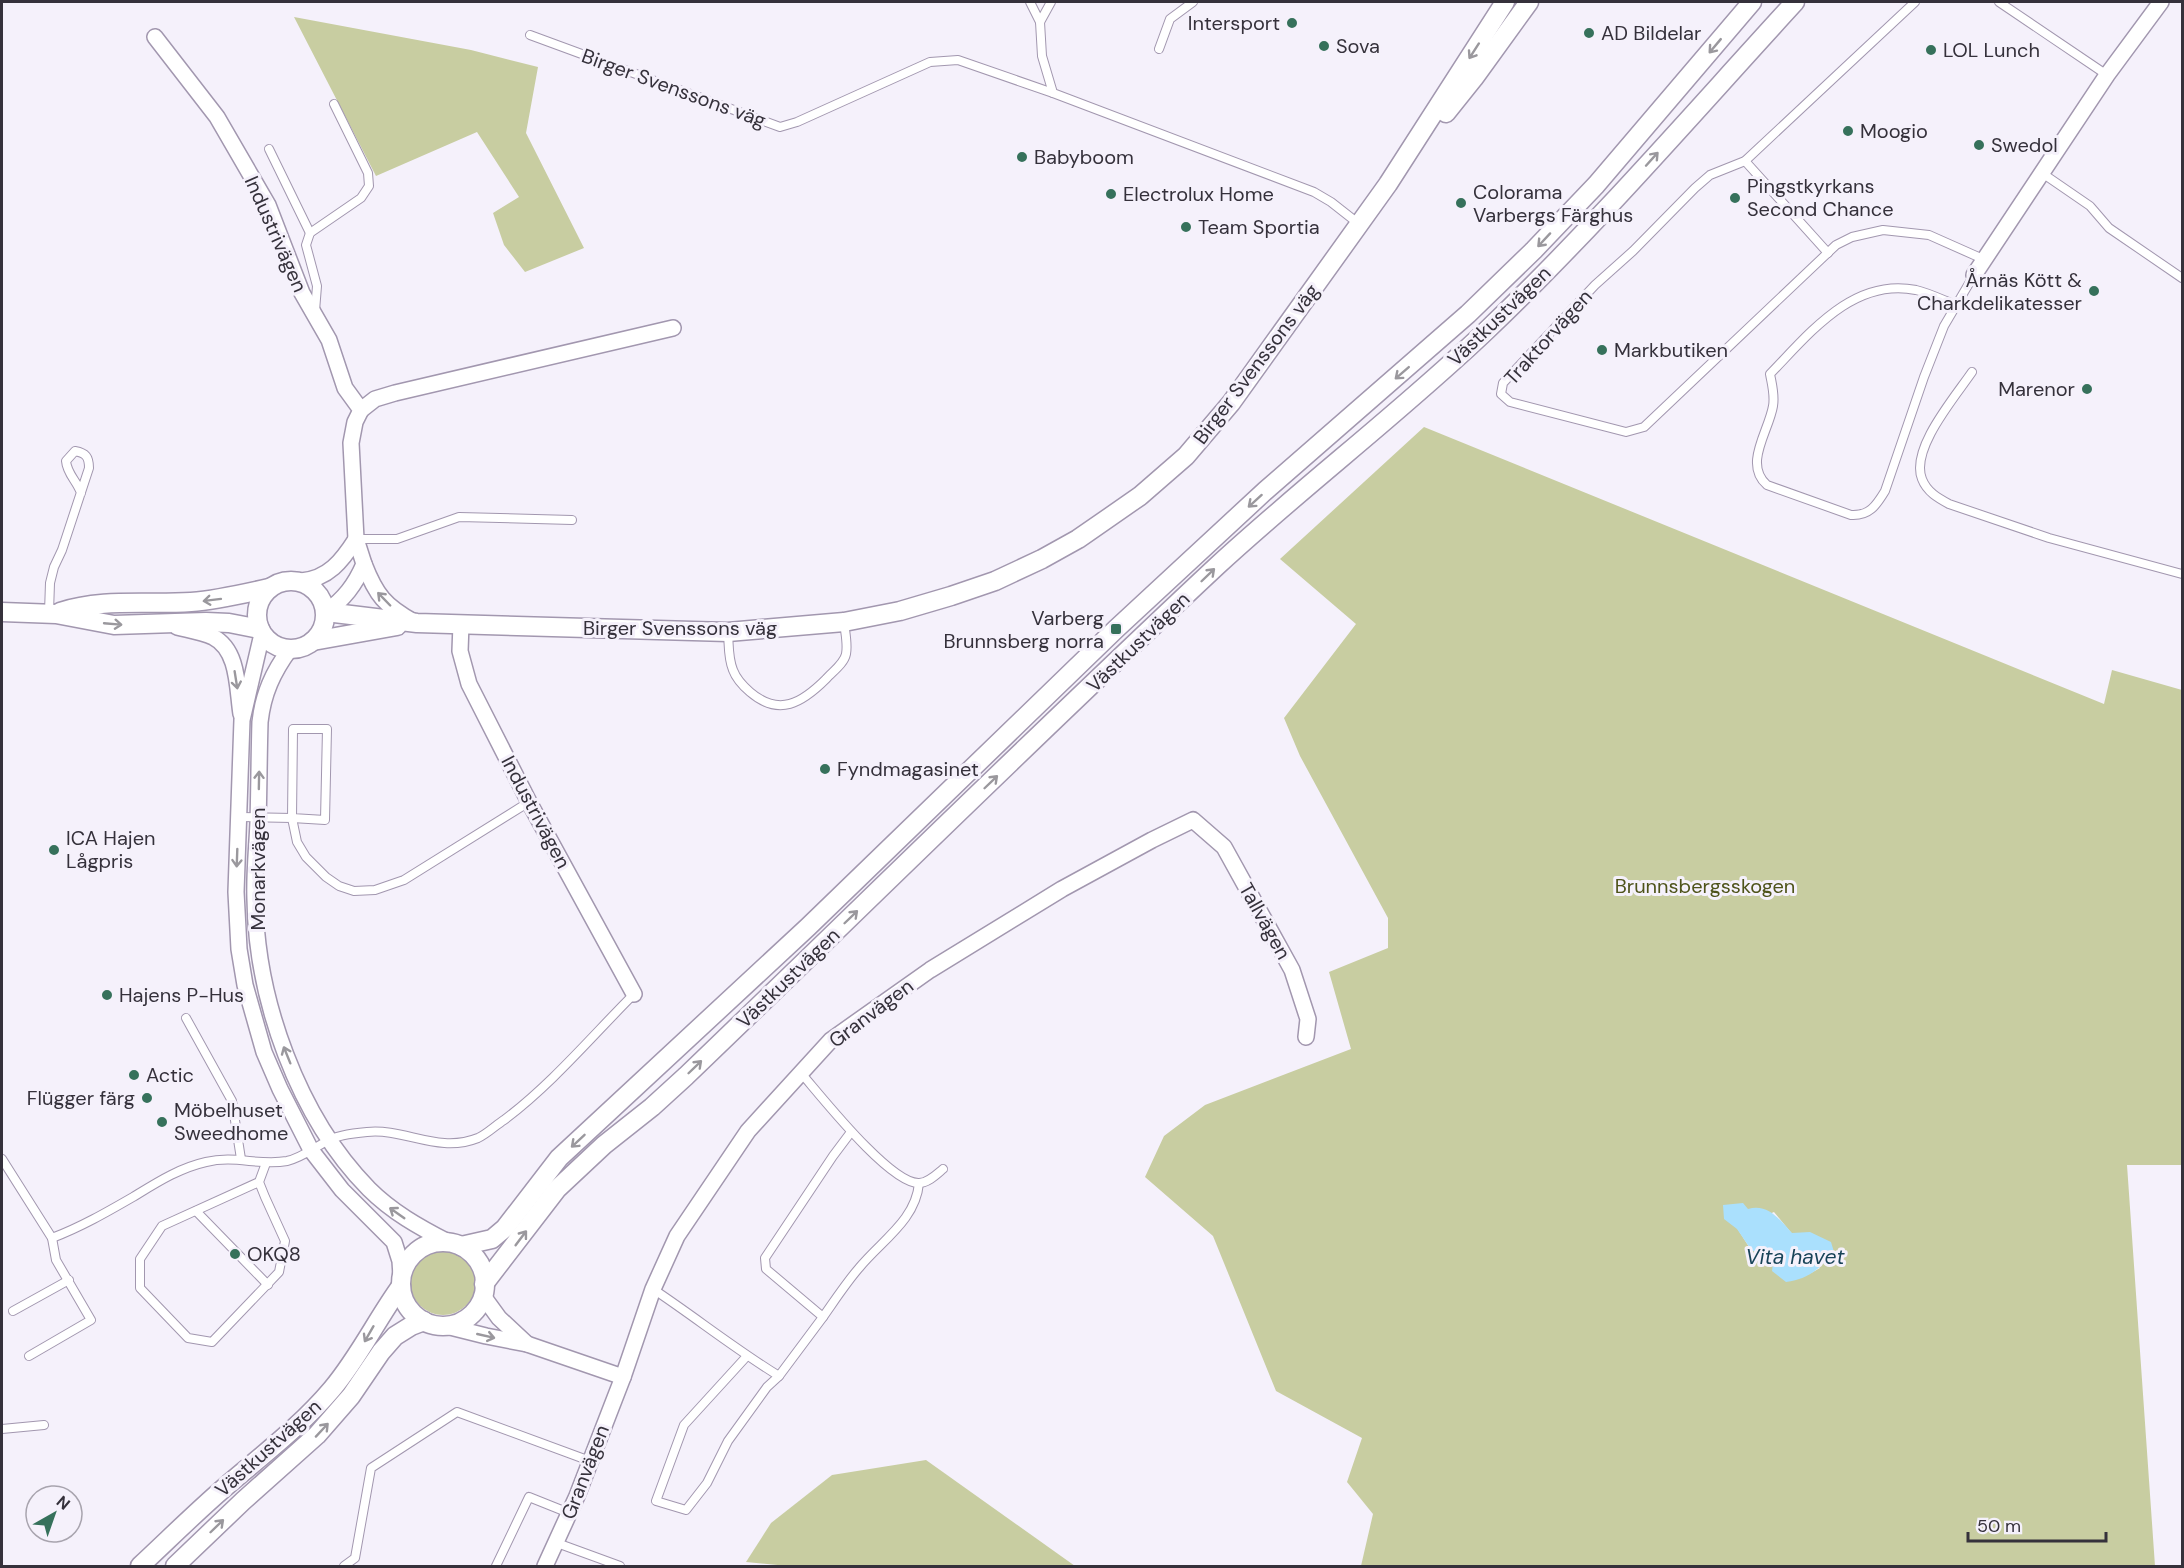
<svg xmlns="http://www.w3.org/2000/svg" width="2184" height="1568" font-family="'DM Sans',sans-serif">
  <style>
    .green { fill: #c8cda1; fill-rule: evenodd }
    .water { fill: #aae0fd }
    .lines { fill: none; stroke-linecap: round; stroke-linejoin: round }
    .service-casing { stroke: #a297af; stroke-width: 10 }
    .minor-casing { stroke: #a297af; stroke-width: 18 }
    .tertiary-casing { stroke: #a297af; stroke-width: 21 }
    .service { stroke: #fff; stroke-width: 8 }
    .minor { stroke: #fff; stroke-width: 15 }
    .tertiary { stroke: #fff; stroke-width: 18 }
    .oneway { stroke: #9a989d }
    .poi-dot { fill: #36715b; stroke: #f5f1fb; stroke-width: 2 }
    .labels { text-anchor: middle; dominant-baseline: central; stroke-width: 6; stroke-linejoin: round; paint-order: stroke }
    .poi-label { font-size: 20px; fill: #35313b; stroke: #f5f1fb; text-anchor: start }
    .street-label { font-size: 20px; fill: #35313b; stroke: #f5f1fb }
    .park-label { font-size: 20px; fill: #4e531a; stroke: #f5f1fb }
    .water-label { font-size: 21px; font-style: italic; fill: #184358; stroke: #f5f1fb }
  </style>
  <rect width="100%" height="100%" fill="#f5f1fb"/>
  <!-- green -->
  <g class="green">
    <polygon points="294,17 471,50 538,67 526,133 584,248 525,272 504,245 493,213 519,197 477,132 376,176"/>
    <path d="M1424 427 2104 704 2112 670 2182 690V1165H2127L2155 1566H1361L1373 1514 1347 1482 1362 1438 1276 1391 1213 1236 1145 1177 1164 1136 1205 1105 1351 1049 1329 972 1388 948V918L1300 756 1284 718 1356 624 1280 559ZM1774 1212 1820 1268 1811 1273 1774 1263 1765 1253 1751 1250 1737 1228Z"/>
    <circle cx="443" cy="1282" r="33"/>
    <polygon points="926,1460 1075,1566 788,1566 746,1562 771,1523 832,1475"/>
  </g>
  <!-- water -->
  <path class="water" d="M1743 1203 1748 1209C1768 1203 1780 1220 1792 1233L1810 1232 1831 1242 1834 1252C1819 1269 1809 1279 1786 1282L1772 1271 1773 1263 1766 1253 1752 1251 1737 1229 1724 1219 1723 1205Z"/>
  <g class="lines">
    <!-- service casing -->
    <g class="service-casing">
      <g id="service">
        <polyline points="1030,2 1040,22"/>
        <polyline points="1051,2 1040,22 1042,56 1053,93 1314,192 1331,202 1359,224"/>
        <polyline points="1915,2 1745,161 1710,175 1695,188 1633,251 1595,285 1503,383 1501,394 1510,402 1626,432 1644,427 1836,245 1852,237 1883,230 1929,235 1983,259"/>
        <polyline points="1999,2 2107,75"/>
        <polyline points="530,35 780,127 797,122 930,62 958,60 1053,93"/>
        <polyline points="1159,49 1170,19 1193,2"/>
        <polyline points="269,149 310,233"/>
        <polyline points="1745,161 1828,253"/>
        <polyline points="2042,173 2090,206 2109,228 2182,278"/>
        <path d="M1956 305C1943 300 1929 293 1916 290 1853 277 1809 334 1770 374 1772 385 1775 395 1773 406 1769 431 1743 464 1767 485L1851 515C1869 516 1876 506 1885 491L1924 377 1944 326 1974 275"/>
        <polyline points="315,311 317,286 306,245 310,233 361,198 369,186 368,173 334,104"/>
        <path d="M1972 372C1955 397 1910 449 1922 479 1927 492 1938 498 1949 504L2049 538 2182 574"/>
        <polyline points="356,539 397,539 459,517 572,520"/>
        <path d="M49 612 50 583 54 567 62 550 89 468C89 457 86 453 75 451L66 461C67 474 77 481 81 493"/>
        <path d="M728 633C729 645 728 658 733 670 736 678 743 686 750 692 779 717 802 703 826 679 832 672 844 664 846 654 848 644 845 632 844 622"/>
        <polygon points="293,729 327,729 325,820 292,818"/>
        <polyline points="239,817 292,818 297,842 306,857 326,877 339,886 354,891 375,890 404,880 529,802"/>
        <polyline points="186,1018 232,1101 241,1159"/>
        <path d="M801 1073C821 1096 890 1184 919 1183 928 1183 937 1174 943 1169"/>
        <path d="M851 1132 833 1156 765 1258 766 1269 823 1317C835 1300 846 1283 859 1268 881 1241 916 1220 919 1183"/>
        <polyline points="2,1159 52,1238 56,1260 91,1320 29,1356"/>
        <polyline points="259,1182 265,1197 285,1241 279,1272 212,1342 188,1338 140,1288 140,1259 162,1226 259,1182 266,1163"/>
        <polyline points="196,1211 268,1285"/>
        <path d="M52 1238C81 1227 107 1212 133 1197 156 1183 179 1168 206 1162 235 1155 259 1166 287 1161 301 1158 314 1148 327 1141 337 1135 355 1133 367 1132 405 1128 438 1154 478 1138 487 1134 496 1125 504 1120 552 1084 592 1036 634 994"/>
        <path d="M653 1289C695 1317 735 1349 779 1376L823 1317"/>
        <polyline points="13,1311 69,1280"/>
        <polyline points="747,1356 684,1425 656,1501 686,1510 707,1483 728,1441 767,1387 779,1376"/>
        <polyline points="2,1429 44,1425"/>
        <polyline points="557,1543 620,1566"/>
        <polyline points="344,1566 355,1558 371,1468 457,1412 590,1461"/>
        <polyline points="496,1566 529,1497 569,1513"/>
      </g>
    </g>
    <!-- minor casing -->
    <g class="minor-casing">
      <g id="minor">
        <path d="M155 37 217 117 268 205 302 293 329 340 345 388 361 410 355 422 351 443 356 539 364 564C355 585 344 599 326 612"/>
        <polyline points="1974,275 2107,75 2161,2"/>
        <polyline points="361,410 375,399 395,393 673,328"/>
        <path d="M364 564C376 595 385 606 414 622"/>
        <path d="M301 581C328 579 342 561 356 539"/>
        <polyline points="461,624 460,651 469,684 529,802 634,994"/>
        <path d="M177 627C189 630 202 632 213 637 239 650 237 689 241 714"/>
        <polyline points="262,634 242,720 236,892 239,949 245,985 264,1052 280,1089 311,1150 342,1190 394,1242 400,1261 401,1276"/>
        <path d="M290 649C273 672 263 694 260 722 259 755 259 789 258 822 257 847 254 873 255 899 256 999 298 1117 369 1189 392 1212 419 1227 448 1242"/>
        <polyline points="483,1296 499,1318 527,1344"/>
        <polyline points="446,1326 486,1336 527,1344 623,1377"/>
        <polyline points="545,1566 577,1496 623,1377 653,1289 677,1236 748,1131 831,1040 930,970 1062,889 1152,840 1193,820 1224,847 1292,970 1308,1019 1306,1037"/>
      </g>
    </g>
    <!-- tertiary casing -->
    <g class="tertiary-casing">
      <g id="tertiary">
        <polyline points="1446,113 1474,78 1529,2"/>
        <circle cx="291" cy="615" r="34"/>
        <polyline points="2,612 56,614 114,625 206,622 229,623 260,629"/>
        <path d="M60 612C103 598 146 605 191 602 217 600 243 594 269 588"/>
        <polyline points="326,612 417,623 728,632 844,622 900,611 951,596 995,581 1042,559 1078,539 1140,496 1186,456 1231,403 1388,184 1505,2"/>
        <polyline points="313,641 397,626"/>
        <circle cx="443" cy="1284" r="42"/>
        <polyline points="461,1246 492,1239 505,1228 559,1158 808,927 1116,629 1265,491 1468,314 1534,250 1596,185 1752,2"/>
        <path d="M484 1284 557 1189 604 1145 652 1107 686 1076C863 906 1038 733 1218 565 1306 484 1401 412 1487 330 1596 226 1694 112 1795 2"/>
        <path d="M140 1566C168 1540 195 1513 224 1488 261 1456 300 1427 332 1389 359 1357 377 1319 401 1286"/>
        <polyline points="175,1566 243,1501 317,1435 351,1396 381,1352 395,1336 411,1326 424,1321"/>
      </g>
    </g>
    <!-- service -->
    <use href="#service" class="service"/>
    <!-- minor -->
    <use href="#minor" class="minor"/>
    <!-- tertiary -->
    <use href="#tertiary" class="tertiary"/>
  </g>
  <!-- one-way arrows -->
  <defs><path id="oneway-shaft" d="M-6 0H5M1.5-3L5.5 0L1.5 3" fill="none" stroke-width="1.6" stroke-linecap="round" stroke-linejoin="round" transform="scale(1.5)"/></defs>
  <g class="oneway">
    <use href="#oneway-shaft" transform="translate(1715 46) rotate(130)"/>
    <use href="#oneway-shaft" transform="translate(1474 51) rotate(123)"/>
    <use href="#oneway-shaft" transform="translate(1652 159) rotate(-48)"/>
    <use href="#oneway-shaft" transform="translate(1544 240) rotate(133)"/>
    <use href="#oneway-shaft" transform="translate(1402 373) rotate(139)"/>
    <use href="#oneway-shaft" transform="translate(1255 501) rotate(138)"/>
    <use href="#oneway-shaft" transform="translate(1208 575) rotate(-44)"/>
    <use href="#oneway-shaft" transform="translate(384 599) rotate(-134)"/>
    <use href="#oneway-shaft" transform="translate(212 600) rotate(173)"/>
    <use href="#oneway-shaft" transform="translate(113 624) rotate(5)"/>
    <use href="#oneway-shaft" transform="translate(236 680) rotate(81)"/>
    <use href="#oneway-shaft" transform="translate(259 780) rotate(-89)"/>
    <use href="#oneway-shaft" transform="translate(991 782) rotate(-44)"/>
    <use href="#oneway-shaft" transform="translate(237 858) rotate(92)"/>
    <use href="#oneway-shaft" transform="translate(851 917) rotate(-44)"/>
    <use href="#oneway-shaft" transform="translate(287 1055) rotate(-112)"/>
    <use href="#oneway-shaft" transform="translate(695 1067) rotate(-44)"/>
    <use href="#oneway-shaft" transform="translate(578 1141) rotate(137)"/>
    <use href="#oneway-shaft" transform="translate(397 1213) rotate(-145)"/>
    <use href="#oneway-shaft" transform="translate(521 1238) rotate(-53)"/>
    <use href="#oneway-shaft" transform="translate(369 1334) rotate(120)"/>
    <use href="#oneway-shaft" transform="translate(486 1336) rotate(13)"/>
    <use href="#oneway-shaft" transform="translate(322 1430) rotate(-47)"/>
    <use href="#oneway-shaft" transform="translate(217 1526) rotate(-44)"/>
  </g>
  <!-- markers -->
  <g class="poi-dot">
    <circle cx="1292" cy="23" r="6"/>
    <circle cx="1589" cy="33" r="6"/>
    <circle cx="1324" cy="46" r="6"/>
    <circle cx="1931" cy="50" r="6"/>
    <circle cx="1848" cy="131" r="6"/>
    <circle cx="1979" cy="145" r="6"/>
    <circle cx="1022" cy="157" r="6"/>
    <circle cx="1111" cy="194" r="6"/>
    <circle cx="1735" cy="198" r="6"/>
    <circle cx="1461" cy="203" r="6"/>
    <circle cx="1186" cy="227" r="6"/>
    <circle cx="2094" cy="291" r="6"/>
    <circle cx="1602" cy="350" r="6"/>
    <circle cx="2087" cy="389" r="6"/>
    <rect x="1110" y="623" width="12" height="12" rx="3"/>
    <circle cx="825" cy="769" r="6"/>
    <circle cx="54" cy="850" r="6"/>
    <circle cx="107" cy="995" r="6"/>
    <circle cx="134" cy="1075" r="6"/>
    <circle cx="147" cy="1098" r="6"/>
    <circle cx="162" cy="1122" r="6"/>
    <circle cx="235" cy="1254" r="6"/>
  </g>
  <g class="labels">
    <!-- poi labels -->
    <g class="poi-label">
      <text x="1280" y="23" text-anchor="end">Intersport</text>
      <text x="1601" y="33">AD Bildelar</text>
      <text x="1336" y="46">Sova</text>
      <text x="1943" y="50">LOL Lunch</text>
      <text x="1860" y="131">Moogio</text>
      <text x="1991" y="145">Swedol</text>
      <text x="1034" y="157">Babyboom</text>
      <text x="1747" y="186">Pingstkyrkans<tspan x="1747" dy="23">Second Chance</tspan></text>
      <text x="1473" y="192">Colorama<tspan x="1473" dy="23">Varbergs Färghus</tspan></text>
      <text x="1123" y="194">Electrolux Home</text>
      <text x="1198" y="227">Team Sportia</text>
      <text x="2082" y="280" text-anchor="end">Årnäs Kött &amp;<tspan x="2082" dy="23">Charkdelikatesser</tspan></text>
      <text x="1614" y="350">Markbutiken</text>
      <text x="2075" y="389" text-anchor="end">Marenor</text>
      <text x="1104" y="618" text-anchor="end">Varberg<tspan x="1104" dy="23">Brunnsberg norra</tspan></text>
      <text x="837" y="769">Fyndmagasinet</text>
      <text x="66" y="838">ICA Hajen<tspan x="66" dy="23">Lågpris</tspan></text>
      <text x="119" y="995">Hajens P-Hus</text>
      <text x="146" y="1075">Actic</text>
      <text x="135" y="1098" text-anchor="end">Flügger färg</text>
      <text x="174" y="1110">Möbelhuset<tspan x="174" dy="23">Sweedhome</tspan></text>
      <text x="247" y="1254">OKQ8</text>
    </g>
    <!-- street labels -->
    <g class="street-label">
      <text transform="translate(674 88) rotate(20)">Birger Svenssons väg</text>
      <text transform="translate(276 234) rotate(66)">Industrivägen</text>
      <text transform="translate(1499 316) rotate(-44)">Västkustvägen</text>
      <text transform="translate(1548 337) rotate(-48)">Traktorvägen</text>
      <text transform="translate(1256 364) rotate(-53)">Birger Svenssons väg</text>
      <text x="680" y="628">Birger Svenssons väg</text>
      <text transform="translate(1138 642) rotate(-44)">Västkustvägen</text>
      <text transform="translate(536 812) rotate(62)">Industrivägen</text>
      <text transform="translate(258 869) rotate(-90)">Monarkvägen</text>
      <text transform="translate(1265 921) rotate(61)">Tallvägen</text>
      <text transform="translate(788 978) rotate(-44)">Västkustvägen</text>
      <text transform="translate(871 1013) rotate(-37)">Granvägen</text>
      <text transform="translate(268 1448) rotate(-42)">Västkustvägen</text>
      <text transform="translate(585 1472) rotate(-69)">Granvägen</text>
    </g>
    <!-- park labels -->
    <g class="park-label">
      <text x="1705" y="886">Brunnsbergsskogen</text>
    </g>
    <!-- water labels -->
    <g class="water-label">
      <text x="1795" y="1257">Vita havet</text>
    </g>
  </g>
  <!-- border -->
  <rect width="2184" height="1568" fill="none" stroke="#35313b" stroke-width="6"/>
  <!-- north arrow -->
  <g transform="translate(54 1514) rotate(40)"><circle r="28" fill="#f5f1fb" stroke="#a8a4ae" stroke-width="1.5"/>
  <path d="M0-4.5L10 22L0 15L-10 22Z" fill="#36715b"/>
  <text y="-9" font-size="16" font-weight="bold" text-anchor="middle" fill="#35313b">N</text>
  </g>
  <!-- scale -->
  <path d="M1968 1532v9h138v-9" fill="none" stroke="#35313b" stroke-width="3"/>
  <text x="1977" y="1532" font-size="18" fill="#35313b" stroke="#f5f1fb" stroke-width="4.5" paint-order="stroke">50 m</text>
</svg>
